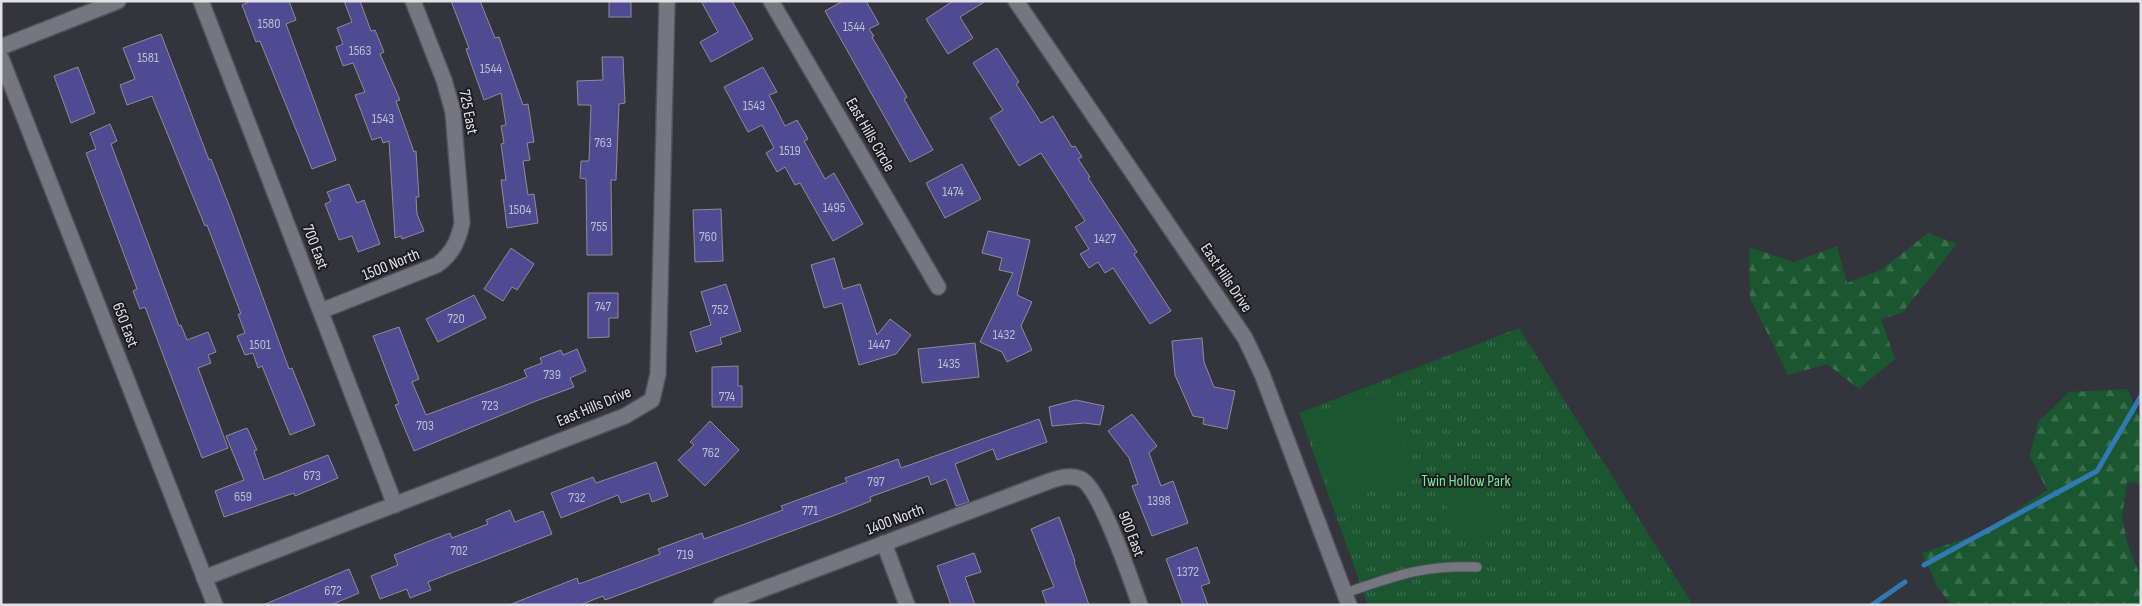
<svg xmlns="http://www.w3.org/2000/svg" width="2142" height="606" font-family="'Sofia Sans Condensed',sans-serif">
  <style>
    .grass { fill: url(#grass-tufts) }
    .forest { fill: url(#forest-firs) }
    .pitch { fill: #1a562f }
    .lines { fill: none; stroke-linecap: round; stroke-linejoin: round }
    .stream { stroke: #3179b3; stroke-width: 5 }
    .building { fill: #4f4b93; stroke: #8c8c97 }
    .lane-casing { stroke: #52525a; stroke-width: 11 }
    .street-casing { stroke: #52525a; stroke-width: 18 }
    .lane { stroke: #767681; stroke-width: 9 }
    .street { stroke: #767681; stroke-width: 15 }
    .labels { text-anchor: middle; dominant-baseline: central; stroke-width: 4; stroke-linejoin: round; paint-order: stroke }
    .number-label { font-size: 14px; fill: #bcbcd1 }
    .street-label { font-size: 16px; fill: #e1e1e6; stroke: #1c1c20 }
    .park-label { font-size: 16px; fill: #7ce59a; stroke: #1c1c20 }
  </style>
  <defs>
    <pattern id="grass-tufts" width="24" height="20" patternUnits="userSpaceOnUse" patternTransform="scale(1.25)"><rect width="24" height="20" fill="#1a562f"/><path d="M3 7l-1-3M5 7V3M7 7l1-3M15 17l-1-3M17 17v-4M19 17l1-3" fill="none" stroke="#3b6e4d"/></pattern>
    <pattern id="forest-firs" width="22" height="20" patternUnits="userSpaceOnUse" patternTransform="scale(1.25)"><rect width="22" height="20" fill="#1a562f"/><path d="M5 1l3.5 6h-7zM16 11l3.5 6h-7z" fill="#3b6e4d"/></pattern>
  </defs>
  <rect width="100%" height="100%" fill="#34343c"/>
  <!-- grass -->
  <polygon class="grass" points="1519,328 1693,605 1368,605 1299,413"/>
  <!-- forest -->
  <g class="forest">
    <polygon points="1928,233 1957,244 1902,313 1881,319 1895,359 1859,389 1827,364 1788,375 1750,298 1749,247 1794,262 1837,246 1847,283 1881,270"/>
    <polygon points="2128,389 2141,422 2141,484 2127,482 2122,517 2128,545 2141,578 2141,605 1951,605 1937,586 1922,553 1982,533 2047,490 2030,456 2038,422 2069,392"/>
  </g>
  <!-- pitch -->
  <g class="pitch">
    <polygon points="1384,388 1416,475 1336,504 1304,417"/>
    <polygon points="1457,459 1500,521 1468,540 1429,479"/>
  </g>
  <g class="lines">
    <!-- stream -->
    <g class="stream">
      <polyline points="1924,565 2097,471 2141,396"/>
      <polyline points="1872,605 1905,582"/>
    </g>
  </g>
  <!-- building -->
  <g class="building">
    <polygon points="251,1 289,1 296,20 286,24 336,160 312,169 260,41 256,42 242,5"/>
    <polygon points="344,1 360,1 371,31 375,30 384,52 380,54 400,100 396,101 414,152 416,151 419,197 416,197 417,214 424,231 402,239 401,236 395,238 389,141 383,143 381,137 372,140 355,95 365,92 353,63 343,66 336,47 343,44 337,28 352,22"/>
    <polygon points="451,1 480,1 495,38 499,37 523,105 528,104 534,142 527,143 530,160 523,161 528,195 534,194 538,223 507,228 501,180 506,180 501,144 504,143 501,126 506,125 501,93 484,100 466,49 469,48"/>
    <rect x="609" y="1" width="22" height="16"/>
    <polygon points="701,1 732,1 753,39 711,62 700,42 718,32"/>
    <polygon points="843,1 866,1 879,24 869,29 874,36 872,37 907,97 904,99 933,150 910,162 825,11"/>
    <polygon points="953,1 986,1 960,17 973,38 948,54 926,19"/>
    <polygon points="161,34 209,160 211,159 232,213 289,369 292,368 315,425 290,435 262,366 258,368 253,353 245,355 237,336 245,333 238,314 241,314 207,225 205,226 152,96 127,105 120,85 135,79 123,48"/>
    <polygon points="997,48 1019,82 1016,84 1041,123 1053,116 1072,147 1075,146 1082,157 1078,159 1090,177 1088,178 1137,252 1134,254 1171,311 1150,324 1113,268 1105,273 1098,262 1089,268 1080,254 1089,249 1075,227 1085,221 1041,153 1019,166 990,118 1003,110 973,63"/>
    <polygon points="602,57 623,57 625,103 619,104 616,180 611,180 612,255 587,255 586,179 580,178 581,161 589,161 591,105 578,105 577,81 603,80"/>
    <polygon points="78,67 95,113 71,123 54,76"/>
    <polygon points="763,67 777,92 769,95 785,126 797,120 808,139 804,141 825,179 834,173 863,224 833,241 800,183 795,185 785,167 777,172 766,153 774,148 762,125 748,132 724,87"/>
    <polygon points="110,124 117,141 111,144 179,326 181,325 187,340 208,332 216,352 208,355 211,363 198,368 228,448 202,458 145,307 140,309 133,291 137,289 86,153 96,149 90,133"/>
    <polygon points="962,164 981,199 945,218 926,183"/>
    <polygon points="349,184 357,203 364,200 380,244 358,252 352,236 339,240 325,204 331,201 327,192"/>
    <polygon points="721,209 723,261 695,262 693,210"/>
    <polygon points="988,231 1030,240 1017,295 1032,302 1021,326 1032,350 1007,362 1002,352 980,342 1013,273 999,270 1002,258 982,253"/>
    <polygon points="511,248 534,264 517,290 512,287 503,301 484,289"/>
    <polygon points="834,258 843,289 860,284 877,335 890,319 911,335 896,354 859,365 842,303 824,308 811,265"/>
    <polygon points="726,284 741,331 720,338 722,344 696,352 690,332 711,325 701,292"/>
    <polygon points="588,293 618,293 618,318 609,318 609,337 588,338"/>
    <polygon points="474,295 486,318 438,342 426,319"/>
    <polygon points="399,327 419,379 412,382 426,415 527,377 524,370 542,363 540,358 561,350 563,355 577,349 586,371 570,378 574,387 536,401 414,451 395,405 399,404 373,336"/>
    <polygon points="1202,338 1204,362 1214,387 1235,391 1227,429 1203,424 1204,418 1193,416 1175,375 1172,341"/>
    <polygon points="975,343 979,377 922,383 918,349"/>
    <polygon points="738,366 738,386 742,386 742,407 712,407 712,367"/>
    <polygon points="1076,400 1104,406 1100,425 1084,423 1052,426 1049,407"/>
    <polygon points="1132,414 1157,446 1149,453 1161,486 1173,481 1188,523 1152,536 1132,486 1138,484 1129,458 1108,431"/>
    <polygon points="1039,419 1047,442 997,460 993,449 955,464 969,502 956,506 946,479 931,485 928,476 870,497 871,501 838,514 605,600 603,596 580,605 509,605 577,578 579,584 660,554 658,549 702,533 704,539 783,510 781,506 847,482 845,478 898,459 901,468"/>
    <polygon points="710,421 739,450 705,486 678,460 694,445 690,442"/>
    <polygon points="247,428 257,450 254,451 264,480 328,455 338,478 295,496 294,493 224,517 215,491 244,480 226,436"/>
    <polygon points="656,462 668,496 652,502 649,493 621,503 618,495 561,518 551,493 593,477 596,483"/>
    <polygon points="510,510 515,522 543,511 552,534 428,582 431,590 410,598 407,589 380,599 371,576 398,565 394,555 450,533 452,538 488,524 486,520"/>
    <polygon points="1059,517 1075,561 1074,562 1089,605 1047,605 1042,591 1054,587 1031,529"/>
    <polygon points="1197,547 1210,583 1201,586 1208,605 1183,605 1166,559"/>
    <polygon points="974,553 981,572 965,577 975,605 951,605 937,566"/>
    <polygon points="349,569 359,593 331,605 263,605"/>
  </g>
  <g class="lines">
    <!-- lane casing -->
    <g class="lane-casing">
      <path id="lane" d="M1345 593C1395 576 1422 565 1477 567"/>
    </g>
    <!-- street casing -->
    <g class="street-casing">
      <g id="street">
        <polyline points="201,1 395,505"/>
        <polyline points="771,1 938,287"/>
        <polyline points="1016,1 1245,338 1262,374 1349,605"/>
        <polyline points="1,47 118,1"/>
        <polyline points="1,58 215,605"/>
        <path d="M321 311 437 265C452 254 458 242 462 223L453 112 444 80 413 1"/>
        <polyline points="884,543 907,605"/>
        <polyline points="204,578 625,416 652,400 658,374 667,1"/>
        <path d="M721 605 1047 482C1058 478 1070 474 1081 479 1101 489 1131 581 1140 605"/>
      </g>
    </g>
    <!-- lane -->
    <use href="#lane" class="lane"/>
    <!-- street -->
    <use href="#street" class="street"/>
  </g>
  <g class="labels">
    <!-- number labels -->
    <g class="number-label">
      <text x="269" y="23">1580</text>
      <text x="854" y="26">1544</text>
      <text x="360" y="50">1563</text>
      <text x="148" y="57">1581</text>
      <text x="491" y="68">1544</text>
      <text x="754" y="105">1543</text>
      <text x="383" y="118">1543</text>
      <text x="603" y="142">763</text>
      <text x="790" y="150">1519</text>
      <text x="953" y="191">1474</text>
      <text x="834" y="207">1495</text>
      <text x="520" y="209">1504</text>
      <text x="599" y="226">755</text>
      <text x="708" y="236">760</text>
      <text x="1105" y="238">1427</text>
      <text x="603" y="306">747</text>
      <text x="720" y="309">752</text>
      <text x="456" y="318">720</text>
      <text x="1004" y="334">1432</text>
      <text x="260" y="344">1501</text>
      <text x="879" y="344">1447</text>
      <text x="949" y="363">1435</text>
      <text x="552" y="374">739</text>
      <text x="727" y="396">774</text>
      <text x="490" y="405">723</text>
      <text x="425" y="425">703</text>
      <text x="711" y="452">762</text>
      <text x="312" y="475">673</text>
      <text x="876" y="481">797</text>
      <text x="243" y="496">659</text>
      <text x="577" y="497">732</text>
      <text x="1159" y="500">1398</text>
      <text x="810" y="510">771</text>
      <text x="459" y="550">702</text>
      <text x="685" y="554">719</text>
      <text x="1188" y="571">1372</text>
      <text x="333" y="590">672</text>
    </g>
    <!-- street labels -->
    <g class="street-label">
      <text transform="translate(468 112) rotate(79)">725 East</text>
      <text transform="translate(870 135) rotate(60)">East Hills Circle</text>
      <text transform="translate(315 247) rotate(69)">700 East</text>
      <text transform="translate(391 265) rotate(-22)">1500 North</text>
      <text transform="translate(1226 278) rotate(56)">East Hills Drive</text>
      <text transform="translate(125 325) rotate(69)">650 East</text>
      <text transform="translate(594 407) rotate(-23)">East Hills Drive</text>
      <text transform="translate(895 520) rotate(-21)">1400 North</text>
      <text transform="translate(1131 534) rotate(69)">900 East</text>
    </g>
    <!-- park labels -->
    <g class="park-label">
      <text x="1466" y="481">Twin Hollow Park</text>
    </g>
  </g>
  <!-- border -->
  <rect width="2142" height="606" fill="none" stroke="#e1e1e6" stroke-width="5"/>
</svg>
